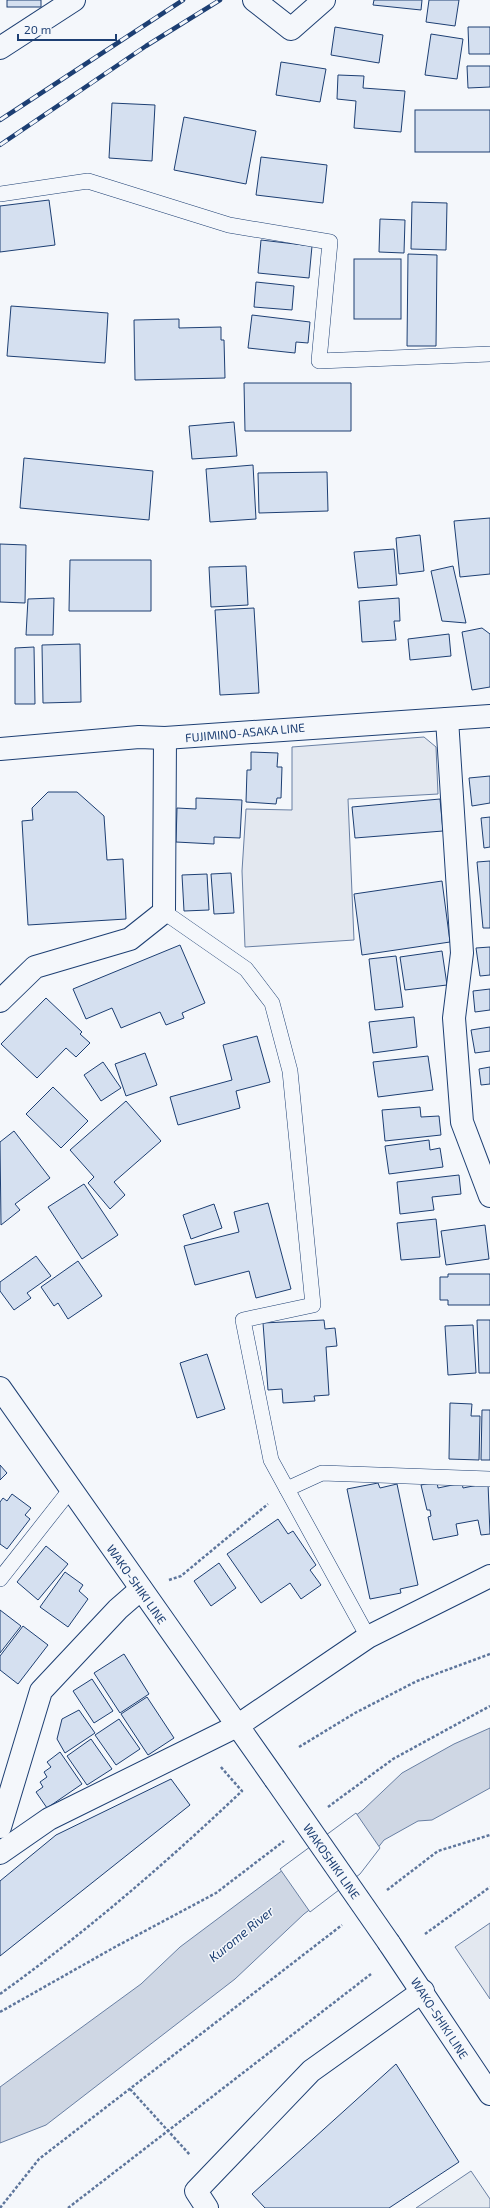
<svg xmlns="http://www.w3.org/2000/svg" width="490" height="2208" font-family="'Exo 2',sans-serif">
  <style>
    .green { fill: #e3e9f0; stroke: #687fa3 }
    .parking { fill: #e3e8f0; stroke: #687fa3 }
    .water { fill: #cfd7e4; stroke: #687fa3 }
    .pier { fill: #f4f7fb; stroke: #687fa3 }
    .building { fill: #d5e0f0; stroke: #1d3f73 }
    .lines { fill: none; stroke-linecap: round; stroke-linejoin: round }
    .service-casing { stroke: #1d3f73; stroke-width: 16 }
    .minor-casing { stroke: #1d3f73; stroke-width: 24 }
    .tertiary-casing { stroke: #1d3f73; stroke-width: 24 }
    .secondary-casing { stroke: #1d3f73; stroke-width: 24 }
    .path { stroke: #5e769c; stroke-width: 2.5; stroke-dasharray: 3 2; stroke-linecap: butt }
    .service { stroke: #f4f7fb; stroke-width: 15 }
    .minor { stroke: #f4f7fb; stroke-width: 22 }
    .tertiary { stroke: #f4f7fb; stroke-width: 22 }
    .secondary { stroke: #f4f7fb; stroke-width: 22 }
    .rail-casing { stroke: #1d3f73; stroke-width: 4.5 }
    .rail { stroke: #f4f7fb; stroke-width: 3; stroke-dasharray: 9; stroke-linecap: butt }
    .secondary-bridge-casing { stroke: #1d3f73; stroke-width: 24; stroke-linecap: butt }
    .secondary-bridge { stroke: #f4f7fb; stroke-width: 22 }
    .labels { text-anchor: middle; dominant-baseline: central; stroke-width: 3; stroke-linejoin: round; paint-order: stroke }
    .street-label { font-size: 12px; fill: #1d3f73; stroke: #f4f7fb }
    .water-label { font-size: 13px; font-style: italic; fill: #1d3f73; stroke: #f4f7fb }
  </style>
  <rect width="100%" height="100%" fill="#f4f7fb"/>
  <!-- green -->
  <polygon class="green" points="471,2171 490,2199 490,2208 416,2208"/>
  <!-- parking -->
  <g class="parking">
    <polygon points="424,737 436,747 438,794 348,799 354,940 245,947 242,871 246,809 292,810 292,747"/>
    <polygon points="490,1923 490,1999 455,1947"/>
  </g>
  <!-- water -->
  <polygon class="water" points="490,1728 490,1788 432,1820 418,1821 384,1840 358,1873 304,1914 235,1979 46,2125 0,2143 0,2087 141,1984 180,1947 363,1810 402,1773 454,1744"/>
  <!-- pier -->
  <polygon class="pier" points="356,1813 380,1848 360,1874 310,1912 280,1869"/>
  <!-- building -->
  <g class="building">
    <rect x="7" y="0" width="34" height="7"/>
    <polygon points="374,0 422,0 421,10 373,5"/>
    <polygon points="429,0 459,0 455,26 426,22"/>
    <polygon points="335,27 383,35 379,63 331,55"/>
    <polygon points="468,27 490,27 490,54 469,54"/>
    <polygon points="431,34 463,39 457,79 425,75"/>
    <polygon points="281,62 326,69 320,102 276,95"/>
    <polygon points="467,66 490,66 490,87 468,88"/>
    <polygon points="338,75 364,76 363,88 405,91 401,132 354,128 356,101 337,99"/>
    <polygon points="112,103 155,105 152,161 109,158"/>
    <rect x="415" y="110" width="75" height="42"/>
    <polygon points="184,117 256,131 246,184 174,170"/>
    <polygon points="261,157 327,165 323,203 256,195"/>
    <polygon points="49,200 55,245 0,252 0,206"/>
    <polygon points="412,202 447,203 446,250 411,249"/>
    <polygon points="380,219 405,220 404,253 379,252"/>
    <polygon points="261,240 312,246 309,278 258,273"/>
    <polygon points="408,254 437,255 436,346 407,346"/>
    <rect x="354" y="259" width="47" height="60"/>
    <polygon points="256,282 294,286 292,310 254,307"/>
    <polygon points="11,306 108,313 105,363 7,356"/>
    <polygon points="252,315 310,322 308,343 296,342 295,353 248,348"/>
    <polygon points="179,319 179,328 221,327 221,340 224,340 225,378 135,380 134,320"/>
    <polygon points="244,383 351,383 351,431 245,431"/>
    <polygon points="234,422 237,456 192,459 189,426"/>
    <polygon points="24,458 153,471 149,520 20,508"/>
    <polygon points="253,465 256,519 210,522 206,469"/>
    <polygon points="327,472 328,511 259,513 258,473"/>
    <polygon points="490,518 490,574 460,577 454,521"/>
    <polygon points="420,535 424,571 399,574 396,538"/>
    <polygon points="0,544 26,545 25,603 0,602"/>
    <polygon points="394,549 397,585 358,588 354,552"/>
    <polygon points="70,560 151,560 151,611 69,611"/>
    <polygon points="246,566 248,605 211,607 209,567"/>
    <polygon points="453,566 466,623 442,621 431,571"/>
    <polygon points="54,598 53,635 26,635 28,599"/>
    <polygon points="399,598 400,621 394,621 396,640 362,642 359,601"/>
    <polygon points="254,608 259,693 220,695 215,610"/>
    <polygon points="482,628 490,634 490,687 472,690 462,632"/>
    <polygon points="449,634 451,656 410,660 408,639"/>
    <polygon points="80,644 81,702 43,703 42,645"/>
    <polygon points="34,647 35,704 15,704 15,648"/>
    <polygon points="251,752 278,753 277,767 282,767 281,798 277,798 276,804 246,802 247,770 251,770"/>
    <polygon points="490,776 490,803 472,806 469,778"/>
    <polygon points="48,792 77,792 104,816 107,860 123,859 126,919 28,925 22,821 33,820 32,808"/>
    <polygon points="196,798 242,800 240,838 214,837 214,844 176,842 177,808 196,809"/>
    <polygon points="440,799 443,831 355,838 352,807"/>
    <polygon points="490,817 490,847 484,848 481,818"/>
    <polygon points="490,861 490,928 483,928 477,862"/>
    <polygon points="231,873 234,913 214,914 211,874"/>
    <polygon points="207,874 209,910 184,911 182,875"/>
    <polygon points="442,881 450,942 362,955 354,894"/>
    <polygon points="180,945 205,1003 182,1013 184,1018 166,1025 160,1012 121,1028 112,1008 86,1019 73,989"/>
    <polygon points="490,947 490,975 480,976 476,948"/>
    <polygon points="442,951 447,985 405,990 400,957"/>
    <polygon points="396,956 403,1007 375,1010 369,959"/>
    <polygon points="490,989 490,1010 475,1012 473,991"/>
    <polygon points="46,998 82,1032 80,1034 90,1043 76,1057 66,1048 37,1078 1,1044"/>
    <polygon points="414,1017 417,1047 373,1053 369,1022"/>
    <polygon points="490,1027 490,1051 475,1053 471,1030"/>
    <polygon points="257,1036 270,1082 236,1091 240,1108 178,1125 170,1097 232,1080 223,1045"/>
    <polygon points="145,1053 157,1085 126,1096 115,1064"/>
    <polygon points="428,1056 433,1090 378,1097 373,1062"/>
    <polygon points="103,1062 121,1088 101,1101 84,1075"/>
    <polygon points="490,1067 490,1084 481,1085 479,1069"/>
    <polygon points="53,1087 88,1121 61,1148 26,1114"/>
    <polygon points="126,1101 161,1141 114,1182 125,1195 110,1209 88,1183 94,1177 70,1150"/>
    <polygon points="420,1107 421,1117 439,1116 441,1135 385,1141 382,1110"/>
    <polygon points="14,1131 50,1178 15,1204 20,1210 1,1225 0,1142"/>
    <polygon points="429,1140 430,1150 440,1148 443,1167 389,1174 385,1146"/>
    <polygon points="459,1175 461,1194 432,1197 434,1210 400,1214 397,1182"/>
    <polygon points="84,1184 118,1235 82,1259 48,1207"/>
    <polygon points="268,1203 291,1289 256,1298 249,1271 195,1285 184,1246 239,1232 234,1212"/>
    <polygon points="214,1204 222,1228 191,1239 183,1215"/>
    <polygon points="436,1219 440,1257 401,1260 397,1223"/>
    <polygon points="485,1225 489,1259 446,1265 441,1231"/>
    <polygon points="36,1256 51,1276 27,1293 31,1298 14,1310 0,1291 0,1282"/>
    <polygon points="78,1261 102,1296 68,1319 58,1303 54,1306 41,1287"/>
    <polygon points="448,1274 490,1274 490,1305 448,1305 448,1300 440,1300 440,1277 448,1277"/>
    <polygon points="324,1320 325,1329 335,1328 337,1346 326,1347 329,1395 314,1396 315,1401 283,1403 282,1389 268,1390 263,1323"/>
    <polygon points="477,1320 490,1320 490,1373 479,1373"/>
    <polygon points="473,1325 476,1373 448,1375 445,1326"/>
    <polygon points="207,1354 225,1409 197,1418 180,1363"/>
    <polygon points="450,1403 472,1404 471,1416 480,1416 479,1460 449,1459"/>
    <polygon points="482,1410 490,1410 490,1460 481,1460"/>
    <polygon points="0,1465 7,1473 0,1480"/>
    <polygon points="437,1482 438,1488 462,1483 463,1488 488,1483 490,1534 481,1535 478,1520 456,1524 458,1535 433,1540 428,1517 431,1516 430,1510 427,1510 421,1485"/>
    <polygon points="378,1483 380,1488 397,1484 418,1585 400,1589 401,1593 370,1599 347,1489"/>
    <polygon points="12,1494 31,1508 25,1515 30,1519 7,1549 0,1544 0,1502 3,1498 7,1501"/>
    <polygon points="278,1519 288,1534 293,1531 316,1565 310,1570 321,1585 301,1599 290,1583 261,1603 227,1554"/>
    <polygon points="46,1546 68,1564 38,1600 17,1582"/>
    <polygon points="219,1563 236,1588 211,1606 194,1581"/>
    <polygon points="65,1572 83,1585 79,1591 88,1599 68,1627 40,1607"/>
    <polygon points="0,1610 21,1626 0,1653"/>
    <polygon points="23,1626 48,1645 18,1684 0,1670 0,1656"/>
    <polygon points="124,1654 149,1694 120,1713 94,1673"/>
    <polygon points="92,1679 113,1711 94,1723 73,1691"/>
    <polygon points="147,1697 174,1738 148,1755 121,1714"/>
    <polygon points="79,1710 95,1733 65,1753 57,1739 62,1719"/>
    <polygon points="119,1719 140,1749 116,1765 95,1735"/>
    <polygon points="91,1739 112,1769 87,1785 67,1756"/>
    <polygon points="60,1752 82,1784 47,1808 36,1792 43,1787 40,1782 47,1777 44,1772 51,1767 47,1762"/>
    <polygon points="171,1779 190,1805 0,1956 0,1881 56,1835"/>
    <polygon points="396,2064 459,2162 389,2208 265,2208 252,2194"/>
  </g>
  <g class="lines">
    <!-- service casing -->
    <g class="service-casing">
      <g id="service">
        <polyline points="0,194 88,181 229,225 330,242 319,361 490,354"/>
        <polyline points="164,912 246,969 272,1003 290,1071 313,1305 243,1320 271,1460 368,1637"/>
        <polyline points="287,1489 322,1473 490,1479"/>
        <polyline points="0,1579 71,1489"/>
      </g>
    </g>
    <!-- minor casing -->
    <g class="minor-casing">
      <g id="minor">
        <polyline points="254,0 291,29 324,0"/>
        <polyline points="0,48 74,0"/>
        <polyline points="447,719 462,953 454,1018 462,1122 490,1196"/>
        <polyline points="0,1001 35,967 130,939 164,912 165,738"/>
        <polyline points="0,1827 41,1691 118,1609 141,1589"/>
        <polyline points="0,1853 49,1819 237,1726"/>
        <polyline points="207,2208 196,2191 311,2071 423,1991"/>
      </g>
    </g>
    <!-- tertiary casing -->
    <g class="tertiary-casing">
      <polyline id="tertiary" points="237,1726 368,1637 490,1576"/>
    </g>
    <!-- secondary casing -->
    <g class="secondary-casing">
      <g id="secondary">
        <polyline points="0,749 139,737 165,738 490,716"/>
        <polyline points="0,1388 275,1779"/>
        <polyline points="389,1943 490,2094"/>
      </g>
    </g>
    <!-- path -->
    <g class="path">
      <polyline points="169,1580 181,1576 268,1504"/>
      <polyline points="299,1747 355,1713 417,1681 490,1654"/>
      <polyline points="328,1807 393,1759 490,1706"/>
      <polyline points="387,1890 438,1851 490,1835"/>
      <polyline points="425,1934 490,1887"/>
      <path d="M0 1994C86 1932 165 1864 242 1791L220 1766"/>
      <polyline points="0,2012 115,1947 216,1893 284,1841"/>
      <polyline points="130,2089 190,2155"/>
      <polyline points="0,2208 39,2159 342,1925"/>
      <polyline points="68,2208 371,1974"/>
    </g>
    <!-- service -->
    <use href="#service" class="service"/>
    <!-- minor -->
    <use href="#minor" class="minor"/>
    <!-- tertiary -->
    <use href="#tertiary" class="tertiary"/>
    <!-- secondary -->
    <use href="#secondary" class="secondary"/>
    <!-- rail casing -->
    <g class="rail-casing">
      <g id="rail">
        <polyline points="0,120 183,0"/>
        <polyline points="0,145 146,46 220,0"/>
      </g>
    </g>
    <!-- rail -->
    <use href="#rail" class="rail"/>
    <!-- secondary-bridge casing -->
    <g class="secondary-bridge-casing">
      <polyline id="secondary-bridge" points="275,1779 389,1943"/>
    </g>
    <!-- secondary-bridge -->
    <use href="#secondary-bridge" class="secondary-bridge"/>
  </g>
  <g class="labels">
    <!-- street labels -->
    <g class="street-label">
      <text transform="translate(245 732) rotate(-5)">FUJIMINO-ASAKA LINE</text>
      <text transform="translate(137 1584) rotate(55)">WAKO-SHIKI LINE</text>
      <text transform="translate(332 1861) rotate(55)">WAKOSHIKI LINE</text>
      <text transform="translate(440 2018) rotate(57)">WAKO-SHIKI LINE</text>
    </g>
    <!-- water labels -->
    <g class="water-label">
      <text transform="translate(241 1934) rotate(-39)">Kurome River</text>
    </g>
  </g>
  <!-- scale -->
  <path d="M18 34v6h98v-6" fill="none" stroke="#1d3f73" stroke-width="2"/>
  <text x="24" y="34" font-size="12" fill="#1d3f73" stroke="#f4f7fb" stroke-width="3" paint-order="stroke">20 m</text>
</svg>
